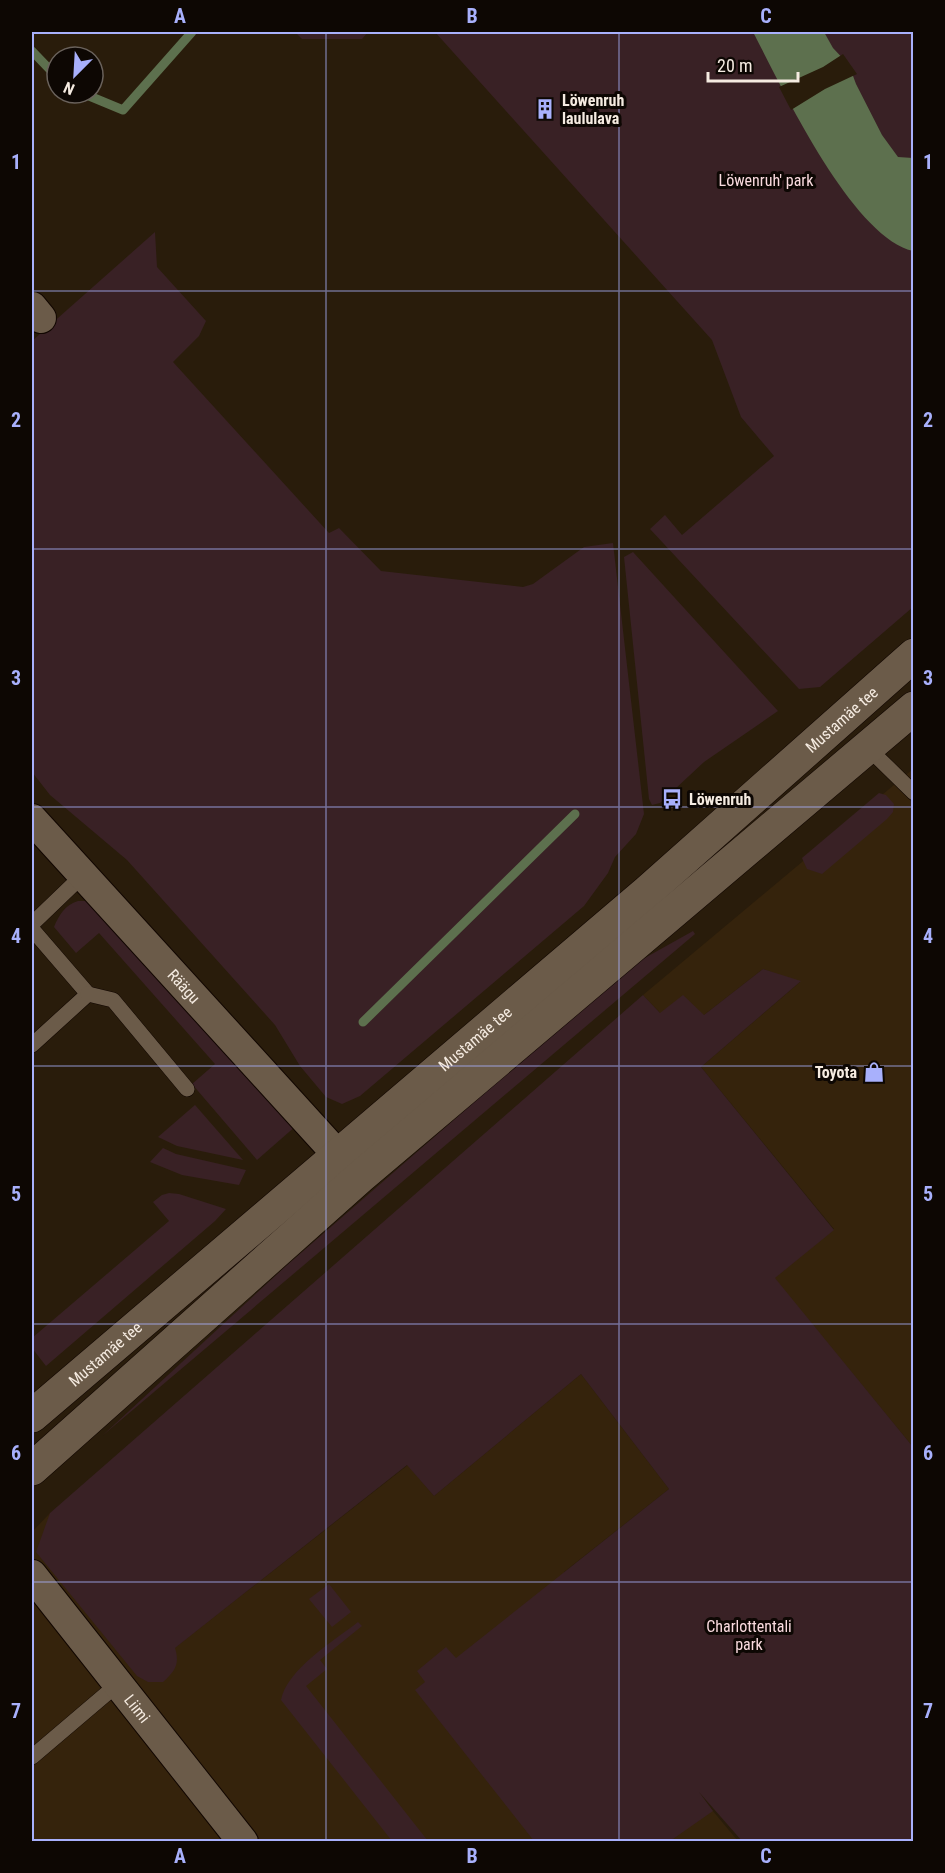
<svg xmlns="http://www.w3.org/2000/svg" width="945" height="1873" font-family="'Roboto Condensed',sans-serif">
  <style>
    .built { fill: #35230c }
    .green { fill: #392125 }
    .water { fill: #5d704e }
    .pier { fill: #291c0b }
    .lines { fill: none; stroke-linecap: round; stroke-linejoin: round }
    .stream { stroke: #5d704e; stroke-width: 9 }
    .lane-casing { stroke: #110600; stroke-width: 16 }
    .street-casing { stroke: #110600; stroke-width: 32 }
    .secondary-casing { stroke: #110600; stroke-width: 34 }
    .lane { stroke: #6b5b49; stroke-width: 15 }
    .street { stroke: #6b5b49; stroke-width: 30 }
    .secondary { stroke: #6b5b49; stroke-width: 33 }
    .grid { fill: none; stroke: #a8b0fc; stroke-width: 1.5; stroke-opacity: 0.55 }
    .labels { text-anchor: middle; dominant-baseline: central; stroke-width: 6; stroke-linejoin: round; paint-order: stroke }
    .poi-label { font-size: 16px; font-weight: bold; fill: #f5ebe1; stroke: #0d0703; text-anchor: start }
    .park-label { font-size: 16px; fill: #fadbdf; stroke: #0d0703 }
    .street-label { font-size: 16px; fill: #f5ebe1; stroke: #0d0703 }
    .neatline { fill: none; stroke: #a8b0fc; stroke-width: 2 }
    .grid-label { font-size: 20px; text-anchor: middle; font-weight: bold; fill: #a8b0fc }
  </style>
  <rect width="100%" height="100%" fill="#291c0b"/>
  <!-- built -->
  <g class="built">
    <polygon points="913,769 913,1447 774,1278 834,1229 701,1067 800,982 763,969 704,1015 660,1013 643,995"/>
    <polygon points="581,1374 669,1489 564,1572 697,1792 738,1841 32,1842 32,1532 50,1513 163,1657 408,1465 434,1496"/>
  </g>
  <!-- green -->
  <g class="green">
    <polygon points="295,32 368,32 362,39 302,39"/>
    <polygon points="435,32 913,32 913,607 820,687 799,689 650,529 665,515 682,535 774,456 741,417 712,340"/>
    <polygon points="155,232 157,267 206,321 199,336 173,362 329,533 339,528 381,571 523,587 533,584 584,547 613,543 644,814 636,834 615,857 608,873 584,906 360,1096 342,1104 326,1097 300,1066 275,1025 127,860 50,795 32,772 32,341"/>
    <polygon points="633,552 778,711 704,762 660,803 652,805 649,799 624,557"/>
    <polygon points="879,793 886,795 894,804 893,812 887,819 822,874 807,869 802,858"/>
    <path d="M78 901H86L97 907 297 1125 257 1160 192 1084 215 1064 99 933 76 953 54 927C59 915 65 905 78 901Z"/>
    <polygon points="693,931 695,934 102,1436 286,1266 533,1051 634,964"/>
    <path d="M763 969 801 981 701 1067 834 1230 775 1278 913 1447V1841H742L699 1792 713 1811 670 1841H534L415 1690 425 1682 417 1671 446 1647 456 1658 669 1489 581 1374 434 1496 407 1465 175 1648C180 1664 175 1671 163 1682H148L137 1676 36 1552 50 1513 643 995 660 1013 683 995 704 1015Z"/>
    <polygon points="195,1105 243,1160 177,1146 158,1137"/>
    <polygon points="163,1148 176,1154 246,1170 239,1185 182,1175 150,1162"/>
    <polygon points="169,1193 179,1194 226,1209 215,1221 46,1366 32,1348 32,1338 169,1221 153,1202 162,1195"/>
    <polygon points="329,1584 351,1612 332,1627 309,1599"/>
    <path d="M358 1622 362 1626 320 1660 327 1669 306 1686 428 1841H392L281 1700C287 1669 334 1641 358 1622Z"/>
  </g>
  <!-- water -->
  <path class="water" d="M753 32H824L833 48 849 65 856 84 882 135 898 157 913 158V251C851 236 782 87 753 32Z"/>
  <!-- pier -->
  <polygon class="pier" points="843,54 857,74 825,89 791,110 779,87 823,67"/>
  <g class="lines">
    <!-- stream -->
    <g class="stream">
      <polyline points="32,51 57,77"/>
      <polyline points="82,93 123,110 192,32"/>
      <polyline points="363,1022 575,814"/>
    </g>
    <!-- lane casing -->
    <g class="lane-casing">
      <g id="lane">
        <polyline points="867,747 914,793"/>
        <polyline points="32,924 83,875"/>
        <polyline points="32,929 88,994 32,1045"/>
        <polyline points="88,994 113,1000 187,1089"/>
        <polyline points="32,1757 119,1683"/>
      </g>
    </g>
    <!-- street casing -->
    <g class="street-casing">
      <g id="street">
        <polyline points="32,307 41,318"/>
        <path id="s1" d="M32 819 337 1154"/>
        <path id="s2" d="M32 1575 243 1842"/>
      </g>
    </g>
    <!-- secondary casing -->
    <g class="secondary-casing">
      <g id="secondary">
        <path id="s3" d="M32 1416 647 892 914 655"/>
        <polyline points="32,1469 360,1177 914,708"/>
      </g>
    </g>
    <!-- lane -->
    <use href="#lane" class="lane"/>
    <!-- street -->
    <use href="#street" class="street"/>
    <!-- secondary -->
    <use href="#secondary" class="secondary"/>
  </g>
  <!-- grid -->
  <path class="grid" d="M326 32V1842M619 32V1842M32 291H914M32 549H914M32 807H914M32 1066H914M32 1324H914M32 1582H914"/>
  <!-- icons -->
  <defs>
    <g id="building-bare" transform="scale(1.62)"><path d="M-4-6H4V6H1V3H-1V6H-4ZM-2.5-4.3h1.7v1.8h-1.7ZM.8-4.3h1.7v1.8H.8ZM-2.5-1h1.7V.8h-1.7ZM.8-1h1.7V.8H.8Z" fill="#a8b0fc" stroke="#0d0703" stroke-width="2.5" paint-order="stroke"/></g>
    <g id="bus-bare" transform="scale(1.62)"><path d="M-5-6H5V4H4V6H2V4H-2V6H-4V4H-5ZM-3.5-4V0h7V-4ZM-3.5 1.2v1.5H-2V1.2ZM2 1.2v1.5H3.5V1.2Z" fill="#a8b0fc" stroke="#0d0703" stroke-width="2.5" paint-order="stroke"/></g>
    <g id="shop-bare" transform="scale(1.62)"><path d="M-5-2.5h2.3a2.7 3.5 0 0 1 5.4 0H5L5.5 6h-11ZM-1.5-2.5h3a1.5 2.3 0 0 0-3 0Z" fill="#a8b0fc" stroke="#0d0703" stroke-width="2.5" paint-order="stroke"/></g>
  </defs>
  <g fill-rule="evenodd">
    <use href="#building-bare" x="545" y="109"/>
    <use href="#bus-bare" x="672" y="799"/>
    <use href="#shop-bare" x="874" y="1072"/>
  </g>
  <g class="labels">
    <!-- poi labels -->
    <g class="poi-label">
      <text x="562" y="100">Löwenruh<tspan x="562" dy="18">laululava</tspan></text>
      <text x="689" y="799">Löwenruh</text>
      <text x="857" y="1072" text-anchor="end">Toyota</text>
    </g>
    <!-- park labels -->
    <g class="park-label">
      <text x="766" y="180">Löwenruh' park</text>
      <text x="749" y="1626">Charlottentali<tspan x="749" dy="18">park</tspan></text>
    </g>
    <!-- street labels -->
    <g class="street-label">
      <text stroke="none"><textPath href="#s3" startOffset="1068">Mustamäe tee</textPath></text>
      <text stroke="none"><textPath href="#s1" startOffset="226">Räägu</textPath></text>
      <text stroke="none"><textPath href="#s3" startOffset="582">Mustamäe tee</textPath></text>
      <text stroke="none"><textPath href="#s3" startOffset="96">Mustamäe tee</textPath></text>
      <text stroke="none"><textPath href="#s2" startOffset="170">Liimi</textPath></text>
    </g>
  </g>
  <!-- border -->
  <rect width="945" height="1873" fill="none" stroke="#0d0703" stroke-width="66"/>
  <!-- north arrow -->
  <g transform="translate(75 75) rotate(204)"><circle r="28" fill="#0d0703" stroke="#6a625c" stroke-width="1.5"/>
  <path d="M0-4.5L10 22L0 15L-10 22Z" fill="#a8b0fc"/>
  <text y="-9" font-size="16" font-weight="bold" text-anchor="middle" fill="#f5ebe1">N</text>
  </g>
  <!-- scale -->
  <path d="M708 72v9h90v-9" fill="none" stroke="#f5ebe1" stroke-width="3"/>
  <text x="717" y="72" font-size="18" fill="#f5ebe1" stroke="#0d0703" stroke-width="4.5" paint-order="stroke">20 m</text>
  <rect x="33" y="33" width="879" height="1807" class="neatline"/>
  <g class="grid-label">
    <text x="180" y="23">A</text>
    <text x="472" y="23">B</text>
    <text x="766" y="23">C</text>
    <text x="16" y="169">1</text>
    <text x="928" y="169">1</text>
    <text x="16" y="427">2</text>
    <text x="928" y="427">2</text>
    <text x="16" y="685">3</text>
    <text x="928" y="685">3</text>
    <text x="16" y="943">4</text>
    <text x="928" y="943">4</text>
    <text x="16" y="1201">5</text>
    <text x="928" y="1201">5</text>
    <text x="16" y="1460">6</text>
    <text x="928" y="1460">6</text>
    <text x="16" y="1718">7</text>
    <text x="928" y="1718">7</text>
    <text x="180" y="1863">A</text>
    <text x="472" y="1863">B</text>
    <text x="766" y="1863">C</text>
  </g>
</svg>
